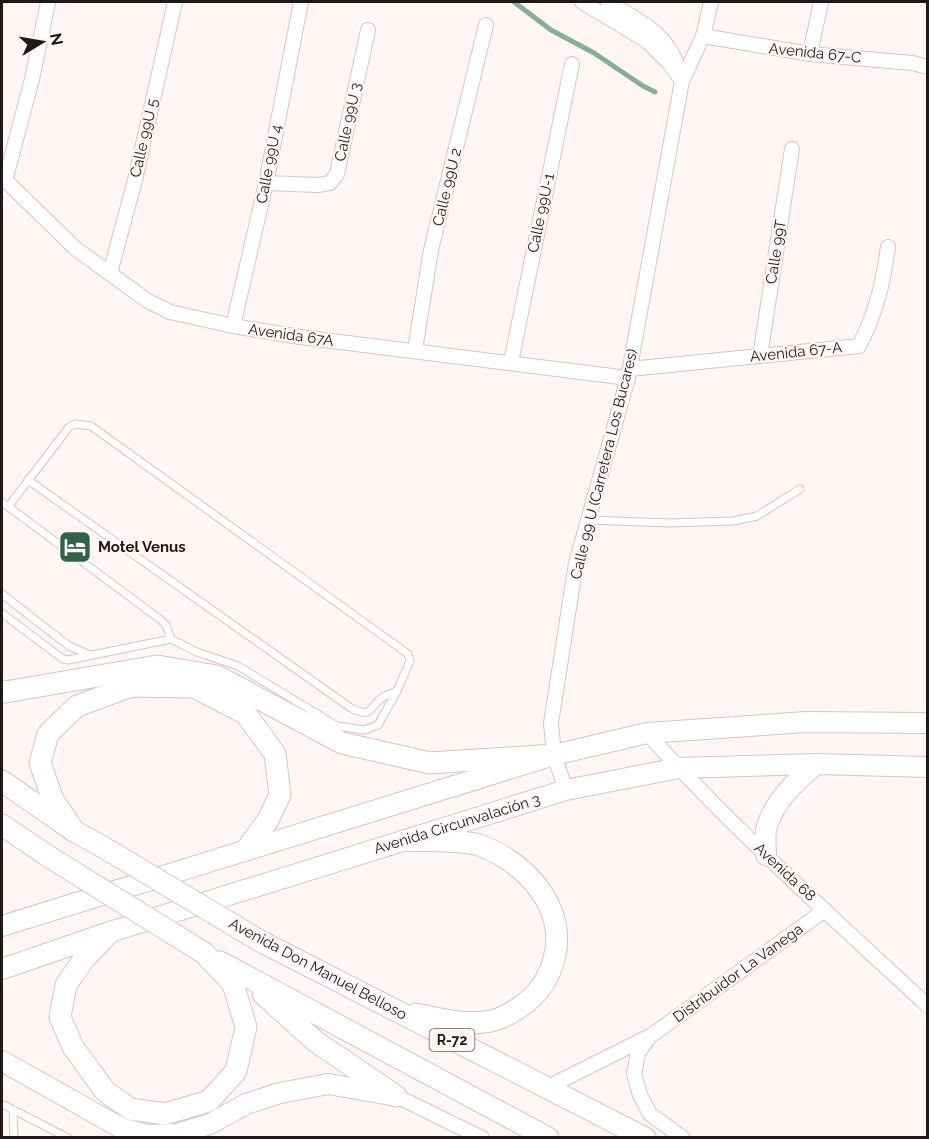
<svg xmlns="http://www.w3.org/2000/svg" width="929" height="1139" font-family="Raleway,sans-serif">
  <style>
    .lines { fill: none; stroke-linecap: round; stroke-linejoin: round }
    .stream { stroke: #84b196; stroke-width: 5 }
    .service-casing { stroke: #dac4c2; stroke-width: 9 }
    .minor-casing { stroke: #dac4c2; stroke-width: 16 }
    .secondary-casing { stroke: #dac4c2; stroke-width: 22 }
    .primary-casing { stroke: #dac4c2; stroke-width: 23 }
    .service { stroke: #fff; stroke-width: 7 }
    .minor { stroke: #fff; stroke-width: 14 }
    .secondary { stroke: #fff; stroke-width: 20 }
    .primary { stroke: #fff; stroke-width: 21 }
    .primary-bridge-casing { stroke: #dac4c2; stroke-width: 23; stroke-linecap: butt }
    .primary-bridge { stroke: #fff; stroke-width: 21 }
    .labels { text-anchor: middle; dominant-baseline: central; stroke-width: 4.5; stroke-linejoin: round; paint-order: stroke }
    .shield { fill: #fff6f5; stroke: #635b5a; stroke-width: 1.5 }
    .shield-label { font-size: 14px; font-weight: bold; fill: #201817 }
    .street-label { font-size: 15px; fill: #201817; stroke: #fff6f5 }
    .poi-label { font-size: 15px; font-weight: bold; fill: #201817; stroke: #fff6f5; text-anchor: start }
  </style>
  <rect width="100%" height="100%" fill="#fff6f5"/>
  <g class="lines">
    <!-- stream -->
    <polyline class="stream" points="514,2 551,30 594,53 643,86 655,92"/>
    <!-- service casing -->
    <g class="service-casing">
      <g id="service">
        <path d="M28 480 351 708C374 719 368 707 383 697 387 695 393 693 397 691"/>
        <polyline points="2,502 161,620 166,625 171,639"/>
        <polyline points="588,520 669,523 733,521 757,516 800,489"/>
        <polyline points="2,594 69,646 90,655"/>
        <polyline points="2,613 63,659 68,660 171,639 197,652 238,666 337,726 364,730 378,725 397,691 410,661 408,654 404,651 91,426 75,424 69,427 8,507"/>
        <polyline points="2,1104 68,1138"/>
        <polyline points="13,1110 14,1138"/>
      </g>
    </g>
    <!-- minor casing -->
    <g class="minor-casing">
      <g id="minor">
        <polyline points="582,2 647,41 670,64 682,81"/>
        <path d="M608 2C638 21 666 31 678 67"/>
        <polyline points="703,36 810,54 912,63 928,67"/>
        <polyline points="810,54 821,2"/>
        <polyline points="2,177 76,249 148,301 170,312 233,326 300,337 628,378"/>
        <polyline points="5,181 32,79 48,2"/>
        <polyline points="266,183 318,185 330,183 337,174 368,30"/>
        <polyline points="110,273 135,180 175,2"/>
        <polyline points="233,326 266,183 301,2"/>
        <polyline points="415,350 431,250 486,25"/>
        <polyline points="760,356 792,149"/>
        <polyline points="511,362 572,64"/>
        <path d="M630 369 859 346C876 313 883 284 888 247"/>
        <path d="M647 733C734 830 832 917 928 1006"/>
        <polyline points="566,790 554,755 551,723 576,563 628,378 682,81 703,36 711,2"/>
        <polyline points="648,1039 638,1053 634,1074 640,1095 650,1114 683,1138"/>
        <polyline points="546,1088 652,1035 825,910"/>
        <polyline points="396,1096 482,1138"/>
      </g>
    </g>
    <!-- secondary casing -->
    <g class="secondary-casing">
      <g id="secondary">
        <path d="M766 855C766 846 764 835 767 826 775 800 796 780 817 764"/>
        <polyline points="2,926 554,755 647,733 806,722 928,723"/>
        <polyline points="2,969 110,932 566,790 679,768 817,764 928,767"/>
        <polyline points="2,1061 121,1128 147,1135 176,1134 210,1124 246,1104 280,1093 328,1084 396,1096"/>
      </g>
    </g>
    <!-- primary casing -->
    <g class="primary-casing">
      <g id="primary">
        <polyline points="2,691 5,692 157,666 217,676 342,743 430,763 554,755"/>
        <polyline points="2,781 74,831 103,847"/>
        <polyline points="2,825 51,858"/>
        <polyline points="74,831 53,800 40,763 48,734 77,706 132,686 194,687 246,714 275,754 280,795 268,820 246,850"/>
        <path d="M406 840C423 841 465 840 479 845 525 861 568 908 554 959 550 975 541 990 528 1001 517 1010 500 1021 484 1022 461 1025 438 1018 416 1014"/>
        <polyline points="110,932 84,959 66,985 60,1017 73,1047 105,1091 130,1109 165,1114 209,1101 236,1071 246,1027 233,984 204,953"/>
        <polyline points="260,941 645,1138"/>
        <polyline points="220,962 548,1138"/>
        <polyline points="263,994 315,1041 396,1096"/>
      </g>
    </g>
    <!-- service -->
    <use href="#service" class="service"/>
    <!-- minor -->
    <use href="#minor" class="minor"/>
    <!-- secondary -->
    <use href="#secondary" class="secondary"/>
    <!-- primary -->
    <use href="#primary" class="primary"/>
    <!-- primary-bridge casing -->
    <g class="primary-bridge-casing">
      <g id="primary-bridge">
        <polyline points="103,847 260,941"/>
        <polyline points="51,858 204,953"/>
      </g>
    </g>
    <!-- primary-bridge -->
    <use href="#primary-bridge" class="primary-bridge"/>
  </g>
  <!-- icons -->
  <defs>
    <g id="hotel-square" transform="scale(1.725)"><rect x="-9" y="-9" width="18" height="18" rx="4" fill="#2f6247" stroke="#fff6f5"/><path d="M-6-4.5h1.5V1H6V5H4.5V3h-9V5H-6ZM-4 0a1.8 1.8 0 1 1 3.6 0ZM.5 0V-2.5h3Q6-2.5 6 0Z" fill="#fff"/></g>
  </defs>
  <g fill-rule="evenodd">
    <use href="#hotel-square" x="75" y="547"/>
  </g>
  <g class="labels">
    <!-- shield labels -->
    <rect class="shield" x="429.5" y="1029" width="45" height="22" rx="4.5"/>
    <g class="shield-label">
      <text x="452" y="1040">R-72</text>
    </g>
    <!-- street labels -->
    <g class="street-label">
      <text transform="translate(815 53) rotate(6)">Avenida 67-C</text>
      <text transform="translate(348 122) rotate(-78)">Calle 99U 3</text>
      <text transform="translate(144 138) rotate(-77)">Calle 99U 5</text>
      <text transform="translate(269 164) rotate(-79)">Calle 99U 4</text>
      <text transform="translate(447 187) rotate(-76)">Calle 99U 2</text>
      <text transform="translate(541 213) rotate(-78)">Calle 99U-1</text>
      <text transform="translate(776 252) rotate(-81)">Calle 99T</text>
      <text transform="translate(291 335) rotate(8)">Avenida 67A</text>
      <text transform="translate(796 352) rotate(-6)">Avenida 67-A</text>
      <text transform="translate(604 464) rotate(-76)">Calle 99 U (Carretera Los Bucares)</text>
      <text transform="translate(457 824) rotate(-17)">Avenida Circunvalación 3</text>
      <text transform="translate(785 872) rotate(43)">Avenida 68</text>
      <text transform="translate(318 969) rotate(28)">Avenida Don Manuel Belloso</text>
      <text transform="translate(738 973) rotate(-36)">Distribuidor La Vanega</text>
    </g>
    <!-- poi labels -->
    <g class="poi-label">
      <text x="98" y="547">Motel Venus</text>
    </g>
  </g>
  <!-- border -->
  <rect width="929" height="1139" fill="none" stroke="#201817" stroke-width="6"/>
  <!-- north arrow -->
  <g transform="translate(42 42) rotate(79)" stroke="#fff6f5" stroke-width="4.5" paint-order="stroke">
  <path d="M0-4.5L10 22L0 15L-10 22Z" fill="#201817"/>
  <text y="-9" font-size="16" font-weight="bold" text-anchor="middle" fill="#201817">N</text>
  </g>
</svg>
